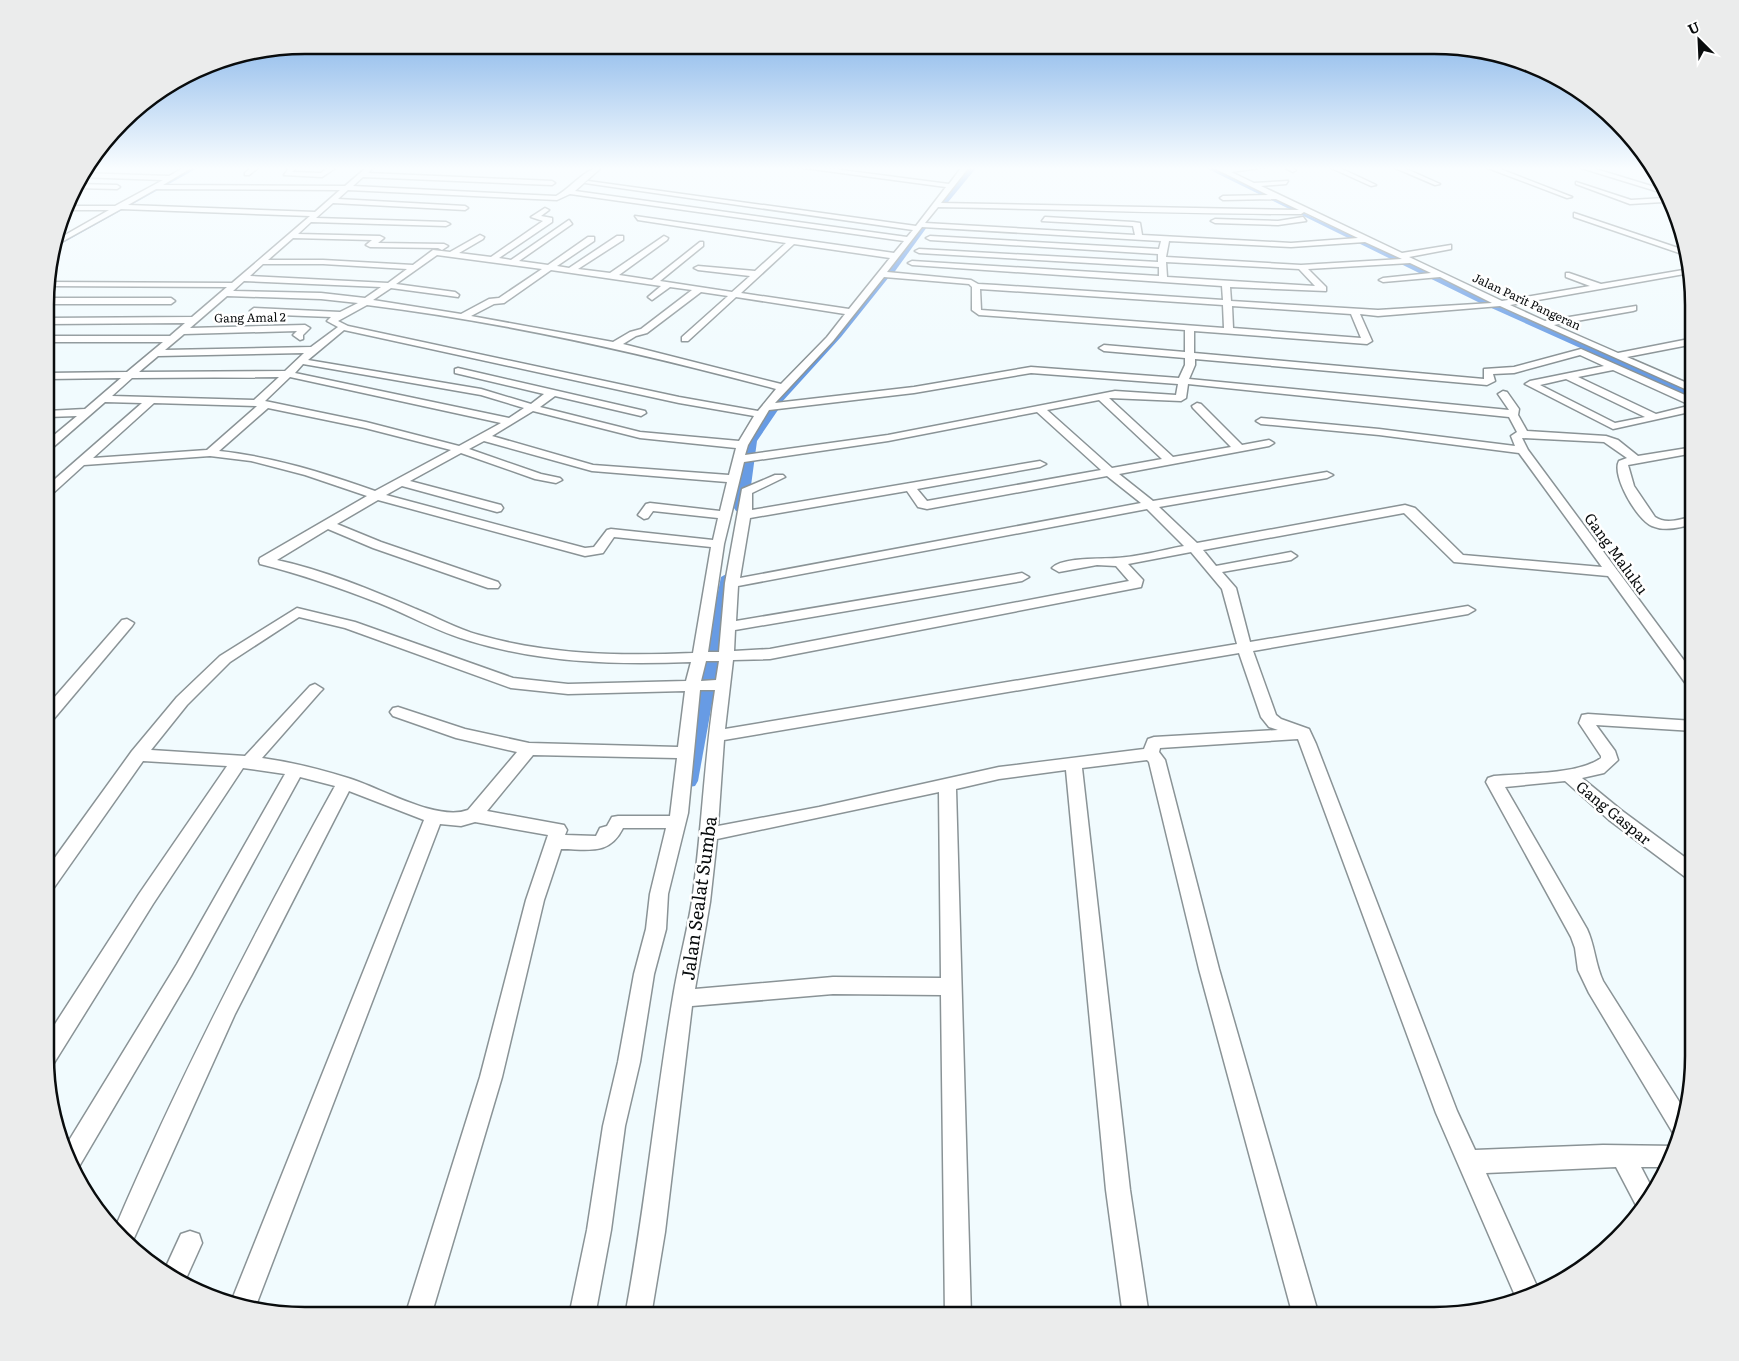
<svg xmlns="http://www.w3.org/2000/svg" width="1739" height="1361" font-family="Literata,serif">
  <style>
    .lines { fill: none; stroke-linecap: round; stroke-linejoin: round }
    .stream { stroke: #679be4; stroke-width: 2.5 }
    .canal { fill: #679be4; fill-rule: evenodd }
    .minor-casing { stroke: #8a9396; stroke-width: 3 }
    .minor { fill: #fff; fill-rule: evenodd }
    .labels { text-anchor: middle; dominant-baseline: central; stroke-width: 5; stroke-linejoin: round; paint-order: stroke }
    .far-street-label { font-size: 12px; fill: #090c0d; stroke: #fff }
    .street-label { font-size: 15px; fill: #090c0d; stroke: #fff }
    .near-street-label { font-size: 18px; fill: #090c0d; stroke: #fff }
    .rim { fill: none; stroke: #090c0d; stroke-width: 2.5 }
  </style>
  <rect width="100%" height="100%" fill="#f1fbfe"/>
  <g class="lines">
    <!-- stream -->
    <polyline class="stream" points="55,246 197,167"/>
    <!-- canal -->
    <g class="canal">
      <polygon points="970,167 977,167 944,207 938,207 938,203"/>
      <polygon points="1204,167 1213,167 1299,208 1299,211 1484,298 1694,392 1694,399 1478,302"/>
      <polygon points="920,225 927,227 893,274 887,274 886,272"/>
      <polygon points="882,275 889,277 841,337 781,403 773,403 773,399 835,333"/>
      <polygon points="772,407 778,410 757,441 748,508 746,511 736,511 734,508 745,441 768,408"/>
      <polygon points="728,573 735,577 698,781 695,786 689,787 683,786 680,781 721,577"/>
    </g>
    <!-- minor casing -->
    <g class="minor-casing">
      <g id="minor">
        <path d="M185 167H193L163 185 345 186 367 167H374L368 173 552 181 555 183 552 185 363 177 353 186 556 196C570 189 586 167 602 167L575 191 907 237 913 230 585 183 588 181 916 226 946 187 797 167H818L949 184 962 167H969L941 203 1299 210 1276 199 1223 200 1220 198 1223 196 1268 195 1212 167H1266L1231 172 1254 183 1288 181 1286 184 1261 186 1402 253 1451 245V249L1409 257 1502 301 1590 286 1566 277V273H1569L1601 284 1689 269 1690 273 1510 305 1545 321 1636 306V310L1633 311 1554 325 1618 353 1694 338V344L1627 357 1694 386V393L1500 306 1378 316 1360 314 1372 341 1367 344 1194 331V353L1484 379V369L1514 367 1581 349 1694 399V411L1613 429 1525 384 1530 381 1604 366 1580 355 1514 373 1493 374 1495 381 1487 385 1195 359V365L1189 379 1509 410 1498 394 1503 391 1507 392 1519 409 1518 415 1527 431 1606 436 1618 440 1638 456 1694 447V453L1628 465 1634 486 1655 517C1666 525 1681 519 1694 516V524C1680 527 1666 532 1652 526 1637 520 1611 475 1619 461L1627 458 1604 442 1522 438 1528 450 1694 674V690L1689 688 1608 576 1454 562 1404 513 1203 550 1216 566 1291 552 1297 556 1291 560 1222 572 1236 588 1250 642 1468 606 1475 610 1468 614 1253 651 1276 715 1281 719 1309 729 1316 744 1457 1111 1475 1150 1603 1145 1677 1146 1674 1156 1667 1167H1641L1653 1190 1640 1211 1638 1209 1616 1167 1486 1173 1540 1293 1517 1300 1436 1113 1298 739 1160 748 1159 752 1165 760 1219 969 1319 1316H1293L1199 969 1149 762 1147 760 1082 768 1130 1190 1149 1316H1123L1106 1190 1066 770 999 779 956 789 971 1316H945L941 995 833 994 692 1006 665 1232 651 1316H625C645 1210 655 1103 673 997 678 965 687 933 692 901 702 831 704 760 715 690H700L688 813 668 894 666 929 654 974 640 1062 625 1126 611 1230 595 1316H569L587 1230 603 1126 618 1062 634 974 646 929 650 894 666 828H623C609 856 589 849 561 849L544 900 502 1077 431 1316H405L480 1077 526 900 548 835 475 822 461 826 440 824 255 1308 231 1302 424 820 349 791 235 1014 130 1247 115 1228C180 1076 255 931 335 786L300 777 191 976 77 1170 72 1172 65 1147 177 964 285 774 243 768 153 904 54 1063 46 1066V1038L139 894 227 766 143 761 53 889 46 891V870L132 751 177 697 220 656 297 608 355 622 513 678 568 684 686 681 691 662C616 665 542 663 470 641 438 632 409 615 379 603 340 588 301 574 260 564L259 561 260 558 367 496 305 475 251 461 210 456 84 465 51 495H47V486L142 403 105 402 51 449 47 450V441L77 416 47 417V411L85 409 121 378 47 379V373L127 372 163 342H47V336H170L185 323 47 324V318L192 317 227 287 47 286V282L232 283 310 216 121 209 56 245 58 239 109 210H68L69 206H115L163 180 79 177 81 173 169 176ZM156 189 340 190 315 212 128 205ZM348 190 557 200 570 194 904 241 894 253 635 216 638 220 786 243 755 271 698 266 694 268 698 270 750 276 732 292 660 281 703 246V242H700L652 280 619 275 667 240 668 238 664 236 610 273 578 269 623 240V236H617L569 268 557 266 594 241V237H588L548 265 519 261 572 224 569 220 511 260 499 258 552 222V218L541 216 549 210 545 208 531 217 543 221 491 257 459 253 483 239 484 237 480 235 450 252 433 250 413 265 323 260H268L293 238 372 240 366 245 370 247 438 248 442 250 448 246 444 244 378 243 384 238 380 236 298 234 311 222 446 226 450 224 446 222 316 218 333 203 465 210 468 208 465 206 338 199ZM938 207C1059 209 1180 214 1301 214L1304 212 1358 238 1291 243 1142 235 1140 223 1133 222 1045 217 1042 221 1133 226 1135 235 925 223ZM922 227 1161 241 1159 249 930 236 926 238 930 240 1158 254V262L919 249 915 251 919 253 1159 267V276L912 261 908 263 912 265 1222 286 1223 300 996 285 978 284 971 280 887 272ZM1169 241 1291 247 1365 242 1402 259 1301 265 1166 257ZM794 244 890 258 849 309 741 293ZM437 255 542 269 499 298 489 299 461 314 373 300 391 288 458 297 459 295 455 292 396 284ZM1166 262 1299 269 1315 286 1167 277ZM1410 263 1431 273 1383 278 1379 280 1383 282 1440 277 1492 303 1378 310 1231 301 1230 287 1326 291V287L1308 269ZM263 264H323L407 269 388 283 250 276ZM551 270 661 286 648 297 652 300 670 287 692 290 641 329 630 332 613 342 471 316 494 304 504 303ZM884 277 969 284 972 287V310L979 315 1185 330V352L1104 345 1099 348 1104 351 1185 358V365L1179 378 1031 367 914 387 775 403 833 341ZM244 281 381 287 365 298 321 293 233 291ZM980 289 1223 305 1224 328 981 310ZM701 292 728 296 682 337V341H688L736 297 845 314 827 337 781 384 623 344 636 336 647 333ZM227 296 321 299 358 303 340 312 254 308 250 311 254 314 331 317 327 321 338 327 311 347 165 350 184 334 297 331 293 335 300 340 303 339V335L310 328 305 325 190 328ZM367 305C505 322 642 353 776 389L758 411 679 397 348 326 338 321ZM1232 306 1351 314 1361 338 1233 328ZM344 330 679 403 754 416 739 441 640 432 540 407 555 396 641 416 646 413 645 411 458 368 455 369V373L544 394 531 404 481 389 308 360ZM304 353 285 371 139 372 158 356ZM303 364 481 395 524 408 509 418 295 373ZM1613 370 1690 405H1692L1656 414 1578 377ZM1031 373 1178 384 1176 395 1115 391 888 435 745 455 748 445 769 410 914 393ZM279 377 254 400 112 396 132 378ZM290 377 501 423 459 446 366 422 265 401ZM1566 379 1645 417 1615 423 1540 385ZM1188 384 1509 417 1517 432 1511 436 1515 446 1379 429 1261 418 1256 421 1261 424 1379 435 1519 453 1602 567 1463 555 1415 508 1405 505 1197 543 1159 507 1327 478 1333 475 1327 472 1153 501 1119 474 1269 446 1274 443 1269 440 1242 445 1201 404 1197 403 1192 406 1193 408 1231 447 1173 457 1109 398 1181 401 1186 398ZM1099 400 1162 459 1112 468 1047 410ZM154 403 257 406 207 450 93 458ZM268 408 365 428 451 450 375 491C324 473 274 457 219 451ZM533 411 640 438 736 448 729 475 593 465 492 436ZM1037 412 1101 470 927 501 917 489 1040 467 1046 464 1040 461 752 510V493L785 477 783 475H775L742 489 725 583 719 652H708L724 544 744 462 888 441ZM484 441 592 471 727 482 720 511 650 503 646 504 638 515 644 519 648 518 653 511 718 518 713 540 611 529 607 530 594 547 585 548 386 495 402 486 497 512 501 511 503 508 501 505 410 481 461 453 535 479 556 483 562 480 560 478 541 474 469 449ZM1107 476 1141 503 740 578 750 518 907 491 918 507 927 509ZM378 500 585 556 603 553 614 537 711 547 693 653C621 656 549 655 479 635 457 629 436 617 416 609 371 590 324 570 277 560L328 529 373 548 488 588H498L500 585 498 582 381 542 337 524ZM1147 509 1184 546C1162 550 1138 557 1116 558 1102 559 1062 557 1052 568L1059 572 1097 565 1116 566 1129 581 770 649 734 651 735 630 1022 581 1029 577 1022 573 736 621 738 586ZM1191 552 1222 589 1237 644 725 729 733 660 770 659 1136 588 1141 587 1143 580 1128 564ZM299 617 345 628 511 688 568 694 685 691 678 747 529 743 465 729 398 707 393 708 390 712 393 716 456 738 517 752 468 810C437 822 379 787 348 778 319 769 291 762 262 758L320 692 323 689 315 684 310 686 245 756 151 750 187 705 230 662ZM1239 653 1261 717 1269 727 1278 730 1154 737 1148 739 1144 749 999 767 819 807 718 826 724 740ZM706 661H719L716 680 701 681ZM533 755 677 758 670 816H618L612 817 607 826 600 828 596 836 565 835 567 830 564 825 487 811ZM939 792 941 978 833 977 695 989 710 902 717 839Z"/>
        <polygon points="252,167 259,167 249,175 245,175 245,173"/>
        <polygon points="290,167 297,167 292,172 321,173 329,167 337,167 322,177 284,175"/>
        <polygon points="1283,167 1292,167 1296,170 1293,172"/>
        <polygon points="1329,167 1338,167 1376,185 1371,186"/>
        <polygon points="1393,167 1402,167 1440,184 1435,185"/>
        <polygon points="1485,167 1495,167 1572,197 1567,198"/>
        <polygon points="1578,167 1589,167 1668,191 1669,195"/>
        <polygon points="1576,182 1631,200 1664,198 1671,200 1673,205 1663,202 1630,204 1576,184"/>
        <polygon points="77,184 117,185 120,187 117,189 76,188"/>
        <polygon points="1574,213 1687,251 1688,256 1574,217"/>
        <polygon points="1303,217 1306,221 1278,225 1215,223 1211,221 1215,219 1278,221"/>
        <polygon points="47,298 171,298 175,301 171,304 47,304"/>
        <polygon points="127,619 134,623 132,626 52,721 46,722 46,707 122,620"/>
        <path d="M1588 714 1694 721V731L1596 725 1615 751 1618 760 1604 773 1582 778 1621 810 1694 864V881L1688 879 1609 820 1565 781 1505 787 1587 929C1595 946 1595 964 1603 981L1685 1111 1679 1135 1673 1133 1589 993 1578 970 1575 948 1571 937 1486 782 1488 778 1494 776C1523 773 1578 775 1601 758V756L1579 723 1582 715Z"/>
        <polygon points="190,1231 199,1234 202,1243 184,1283 164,1271 181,1234"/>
      </g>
    </g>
    <!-- minor -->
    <use href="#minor" class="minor"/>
  </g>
  <!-- sky -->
  <linearGradient id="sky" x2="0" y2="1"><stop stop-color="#74aae6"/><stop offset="0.47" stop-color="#f9fdff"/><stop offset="1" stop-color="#f9fdff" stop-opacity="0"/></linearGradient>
  <rect width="1739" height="358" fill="url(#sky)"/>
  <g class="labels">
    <!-- far-street labels -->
    <g class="far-street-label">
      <text transform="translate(1527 301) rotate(25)">Jalan Parit Pangeran</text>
      <text transform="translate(250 317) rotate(-1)">Gang Amal 2</text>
    </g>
    <!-- street labels -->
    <g class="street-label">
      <text transform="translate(1617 553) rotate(54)">Gang Maluku</text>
      <text transform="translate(1614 812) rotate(39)">Gang Gaspar</text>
    </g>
    <!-- near-street labels -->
    <g class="near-street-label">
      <text transform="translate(698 898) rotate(-82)">Jalan Sealat Sumba</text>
    </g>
  </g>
  <!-- crop -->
  <path d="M0 0H1739V1361H0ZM305 54H1434A251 251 0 0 1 1685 305V1056A251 251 0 0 1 1434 1307H305A251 251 0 0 1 54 1056V305A251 251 0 0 1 305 54Z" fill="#ebecec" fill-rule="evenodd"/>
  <path class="rim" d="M305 54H1434A251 251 0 0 1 1685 305V1056A251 251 0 0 1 1434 1307H305A251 251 0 0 1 54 1056V305A251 251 0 0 1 305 54Z"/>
  <!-- north arrow -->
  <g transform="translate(1699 40) rotate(336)" stroke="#ffffff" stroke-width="4" paint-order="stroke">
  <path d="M0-4L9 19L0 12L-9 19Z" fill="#090c0d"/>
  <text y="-8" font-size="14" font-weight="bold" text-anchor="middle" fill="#090c0d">U</text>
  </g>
</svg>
